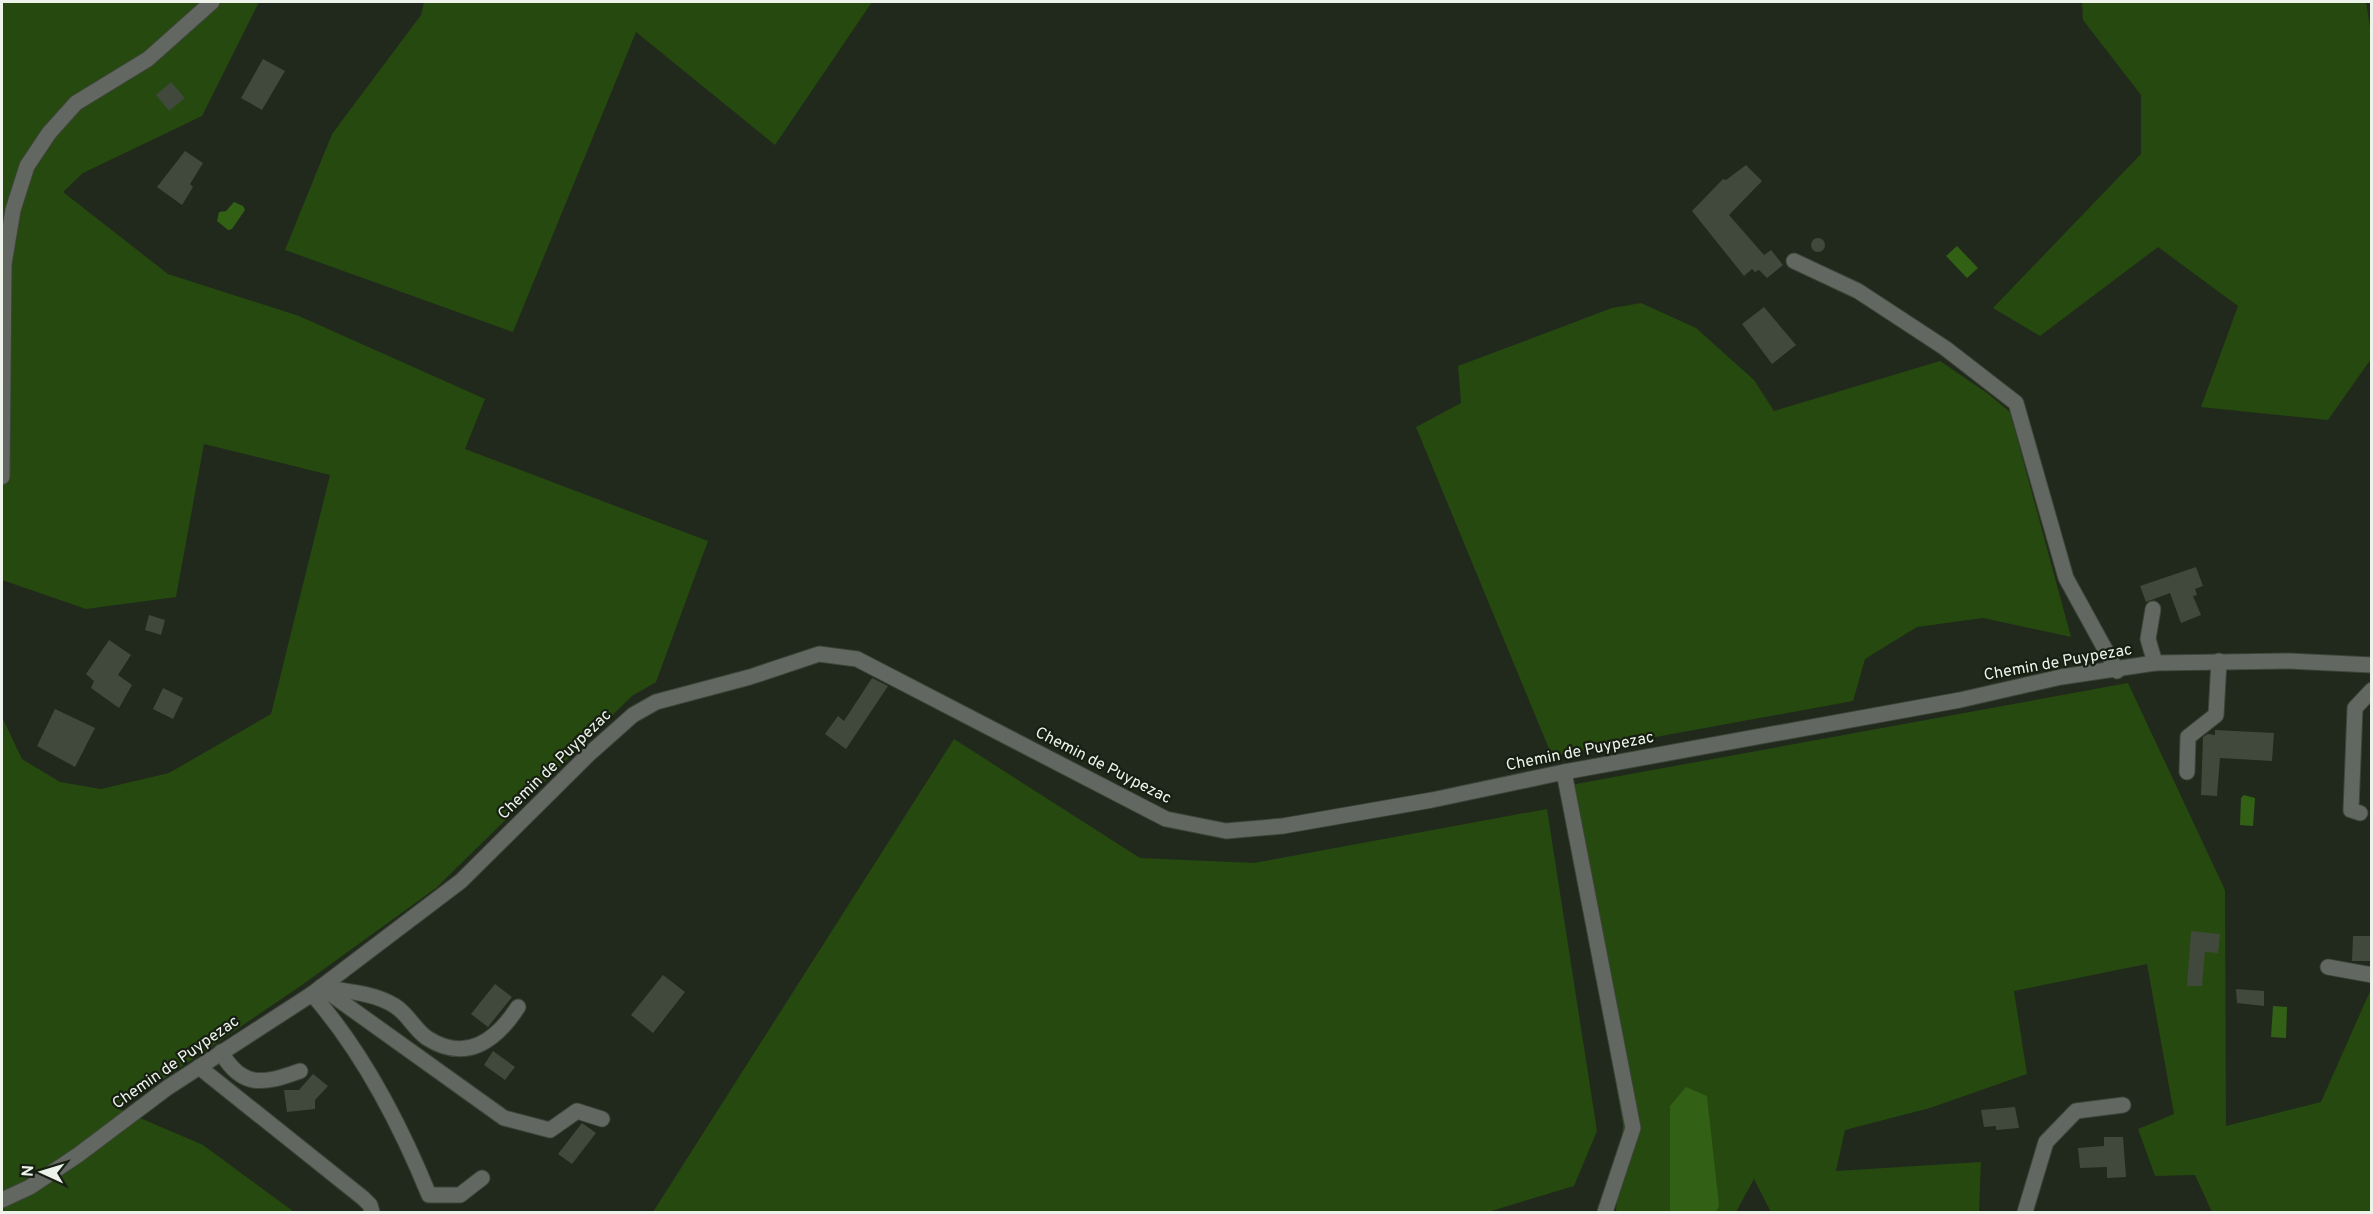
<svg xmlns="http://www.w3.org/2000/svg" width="2373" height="1214" font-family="Overpass,sans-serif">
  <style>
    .green { fill: #26490f }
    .water { fill: #326015 }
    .building { fill: #40493c }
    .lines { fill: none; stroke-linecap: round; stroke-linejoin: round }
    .minor-casing { stroke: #3d4539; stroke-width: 17 }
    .minor { stroke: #636761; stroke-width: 15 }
    .labels { text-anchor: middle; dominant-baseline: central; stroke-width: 4.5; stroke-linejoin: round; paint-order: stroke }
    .street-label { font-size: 16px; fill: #edf3eb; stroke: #171f13 }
  </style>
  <rect width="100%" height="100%" fill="#20291c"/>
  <!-- green -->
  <g class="green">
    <polygon points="2,2 259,2 202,116 83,173 63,192 168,274 299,316 485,399 465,449 708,541 656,682 632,696 436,888 302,985 119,1109 203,1145 294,1212 2,1212 2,717 22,759 60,782 101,789 169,773 271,714 330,475 204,444 176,597 86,609 2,580"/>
    <polygon points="424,2 872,2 775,145 636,32 513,332 285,250 332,134 421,15"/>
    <polygon points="2082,2 2366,2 2372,40 2371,359 2328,420 2201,407 2238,306 2158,247 2040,336 1993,308 2141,154 2141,95 2083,20"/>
    <polygon points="1641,303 1696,328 1754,380 1774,411 1940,361 1987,393 2010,412 2071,637 1983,618 1917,627 1865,659 1853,701 1552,756 1416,427 1461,403 1458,366 1612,308"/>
    <polygon points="2128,683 2225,890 2226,1126 2321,1102 2371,989 2371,1212 2212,1212 2195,1175 2155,1176 2138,1129 2174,1114 2147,964 2014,991 2027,1074 1930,1108 1845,1130 1836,1171 1981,1162 1979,1212 1771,1212 1754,1179 1736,1212 1616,1212 1623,1125 1565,786"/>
    <polygon points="954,739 1140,858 1254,863 1547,809 1597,1131 1574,1186 1488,1212 653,1212"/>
  </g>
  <!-- water -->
  <g class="water">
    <polygon points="234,202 243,206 245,210 232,229 228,230 217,221 219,212 226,211"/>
    <polygon points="1957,246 1978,268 1967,278 1946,256"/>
    <polygon points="2244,795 2255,798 2253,826 2240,825 2241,798"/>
    <polygon points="2273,1006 2287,1007 2286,1038 2271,1037"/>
    <polygon points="1686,1087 1707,1096 1719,1206 1716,1212 1670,1212 1670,1106"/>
  </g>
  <!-- building -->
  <g class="building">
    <polygon points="263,59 285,71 262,110 241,98"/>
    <polygon points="171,82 185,98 169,111 156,95"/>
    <polygon points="185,151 203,163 190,184 193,187 182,205 157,187"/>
    <polygon points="1746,165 1762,181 1729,215 1764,255 1771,250 1783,265 1767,278 1759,270 1755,272 1752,269 1744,276 1692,211 1723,179 1726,180"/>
    <circle cx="1818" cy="245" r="7"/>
    <polygon points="1764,307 1796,345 1772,364 1742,324"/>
    <polygon points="2196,567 2203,586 2195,589 2197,595 2193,596 2201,615 2181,623 2170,593 2146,602 2140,586"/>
    <polygon points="149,615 165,620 161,635 145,630"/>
    <polygon points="109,640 131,655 118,675 132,685 119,708 91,688 94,681 86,674"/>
    <polygon points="872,678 888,686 846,749 825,734 838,716 844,721"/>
    <polygon points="163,688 183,698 173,719 153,709"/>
    <polygon points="55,709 95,728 75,767 37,746"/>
    <polygon points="2215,730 2274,733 2272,761 2220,758 2217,796 2201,795 2203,737 2208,734 2215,735"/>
    <polygon points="2191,931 2220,934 2218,953 2205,952 2202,986 2187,986"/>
    <polygon points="2353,936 2372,936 2372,961 2352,961"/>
    <polygon points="663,975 685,992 653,1033 631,1015"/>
    <polygon points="495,984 512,997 488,1027 471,1014"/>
    <polygon points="2236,989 2264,991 2264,1006 2237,1003"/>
    <polygon points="493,1051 515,1067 505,1080 484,1065"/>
    <polygon points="313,1074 328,1086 315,1100 315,1109 287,1112 284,1090 299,1090"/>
    <polygon points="2015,1107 2019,1128 1996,1130 1996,1126 1984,1127 1981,1110"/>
    <polygon points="582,1123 596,1133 572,1164 558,1154"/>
    <polygon points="2104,1137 2123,1137 2126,1177 2107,1178 2107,1167 2080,1168 2078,1148 2104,1146"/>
  </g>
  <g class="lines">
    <!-- minor casing -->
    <g class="minor-casing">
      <g id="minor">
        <polyline points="1794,261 1858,291 1945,348 2016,403 2066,578 2117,671"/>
        <polyline points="2,477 4,264 13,210 27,166 49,133 76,103 148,59 212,2"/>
        <polyline points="2153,609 2148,639 2155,663"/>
        <polyline points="1564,772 1633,1128 1605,1212"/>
        <polyline points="2187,772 2188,737 2216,715 2219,661"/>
        <polyline points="2360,813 2351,810 2355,708 2372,690"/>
        <polyline points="2328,967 2372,975"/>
        <polyline points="321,987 504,1118 550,1130 577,1111 602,1119"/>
        <path d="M323 988C346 991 375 993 395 1006 408 1014 414 1029 427 1038 466 1063 496 1041 518 1007"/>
        <path d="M312 994C363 1052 400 1124 429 1195H460L482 1178"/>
        <path d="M221 1052C242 1089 264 1084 300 1071"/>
        <polyline points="199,1067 363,1198 370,1205 372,1212"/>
        <polyline points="2,1200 30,1187 78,1155 167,1088 312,994 461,881 588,755 633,715 656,702 750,677 819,654 857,659 1166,819 1226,831 1283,826 1432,800 1564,772 1960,700 2061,677 2155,663 2289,661 2372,665"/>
        <polyline points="2025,1212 2046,1142 2076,1111 2123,1105"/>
      </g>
    </g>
    <!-- minor -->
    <use href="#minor" class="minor"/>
  </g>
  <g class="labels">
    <!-- street labels -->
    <g class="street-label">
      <text transform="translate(2058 663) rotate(-10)">Chemin de Puypezac</text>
      <text transform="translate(1580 752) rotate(-11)">Chemin de Puypezac</text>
      <text transform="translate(555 765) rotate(-44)">Chemin de Puypezac</text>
      <text transform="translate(1103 766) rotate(27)">Chemin de Puypezac</text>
      <text transform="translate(176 1063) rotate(-35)">Chemin de Puypezac</text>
    </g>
  </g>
  <!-- border -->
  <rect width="2373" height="1214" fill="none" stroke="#edf3eb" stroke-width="6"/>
  <!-- north arrow -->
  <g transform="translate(42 1172) rotate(274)" stroke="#171f13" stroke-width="4.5" paint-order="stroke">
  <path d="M0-4.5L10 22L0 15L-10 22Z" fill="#edf3eb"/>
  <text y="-9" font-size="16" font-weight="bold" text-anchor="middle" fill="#edf3eb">N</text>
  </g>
</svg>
